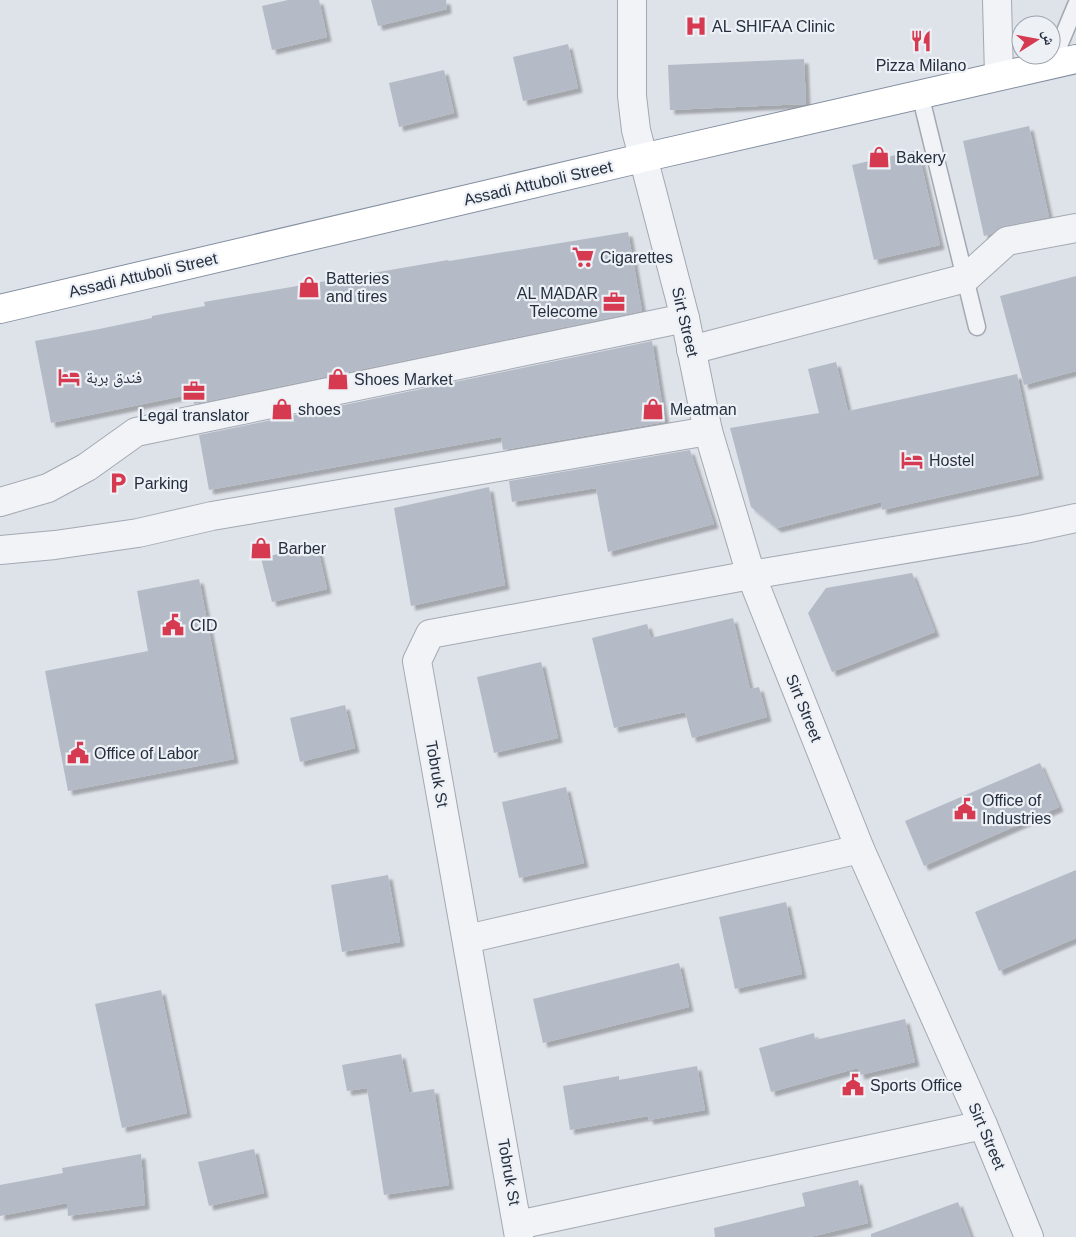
<svg xmlns="http://www.w3.org/2000/svg" width="1076" height="1237" font-family="Arial,'Noto Naskh Arabic',sans-serif">
  <style>
    .building { fill: #b5bbc6; filter: url(#shadow) }
    .lines { fill: none; stroke-linecap: round; stroke-linejoin: round }
    .lane-casing { stroke: #a3a9b3; stroke-width: 19 }
    .street-casing { stroke: #a3a9b3; stroke-width: 30 }
    .highway-casing { stroke: #848fa0; stroke-width: 30 }
    .lane { stroke: #f1f3f7; stroke-width: 16 }
    .street { stroke: #f1f3f7; stroke-width: 28 }
    .highway { stroke: #fff; stroke-width: 28 }
    .labels { text-anchor: middle; dominant-baseline: central; stroke-width: 4.5; stroke-linejoin: round; paint-order: stroke }
    .poi-label { font-size: 16px; fill: #262f40; stroke: #edf1f6; text-anchor: start }
    .street-label { font-size: 16px; fill: #262f40; stroke: #edf1f6 }
  </style>
  <defs>
    <filter id="shadow"><feDropShadow dx="4.5" dy="4.5" stdDeviation="1" flood-color="#0004"/></filter>
  </defs>
  <rect width="100%" height="100%" fill="#dee2e9"/>
  <!-- building -->
  <g class="building">
    <polygon points="288,0 319,0 327,37 272,50 262,6"/>
    <polygon points="371,0 446,0 447,9 378,26"/>
    <polygon points="568,44 578,88 523,101 513,57"/>
    <polygon points="804,59 806,104 670,110 668,65"/>
    <polygon points="444,70 454,113 399,127 389,83"/>
    <polygon points="1029,126 1049,217 1004,226 991,234 984,236 963,141"/>
    <polygon points="918,150 940,245 874,260 852,165"/>
    <polygon points="628,232 642,311 194,404 192,394 51,423 35,341 99,329 152,318 152,316 205,306 204,302 448,260 449,261"/>
    <polygon points="1076,276 1076,371 1024,385 1000,296"/>
    <polygon points="652,341 665,422 503,450 501,437 209,490 199,435"/>
    <polygon points="836,362 848,411 1017,374 1039,475 882,510 881,502 777,528 751,507 730,428 819,413 808,369"/>
    <polygon points="690,450 714,524 608,552 596,488 512,502 509,481"/>
    <polygon points="489,487 505,585 411,606 394,508"/>
    <polygon points="317,545 327,589 272,602 261,558"/>
    <polygon points="912,573 935,632 832,672 808,613 826,588"/>
    <polygon points="199,579 234,759 68,791 45,671 148,651 137,591"/>
    <polygon points="733,618 750,689 759,687 767,717 692,738 685,712 614,728 592,638 647,624 651,638"/>
    <polygon points="541,662 558,738 494,753 477,677"/>
    <polygon points="345,705 355,748 300,762 290,718"/>
    <polygon points="1040,763 1059,807 924,866 905,821"/>
    <polygon points="566,787 584,863 519,878 502,802"/>
    <polygon points="1076,870 1076,938 999,971 975,912"/>
    <polygon points="388,875 400,942 342,952 331,885"/>
    <polygon points="786,902 802,974 735,989 719,917"/>
    <polygon points="679,963 689,1007 543,1043 533,999"/>
    <polygon points="161,990 187,1113 122,1128 95,1004"/>
    <polygon points="905,1019 915,1062 860,1075 858,1068 771,1092 759,1048 814,1033 815,1040"/>
    <polygon points="401,1054 409,1093 434,1089 449,1185 384,1195 367,1088 347,1091 342,1065"/>
    <polygon points="697,1066 705,1110 649,1120 648,1116 570,1130 563,1086 619,1076 619,1080"/>
    <polygon points="254,1149 264,1193 209,1206 198,1162"/>
    <polygon points="141,1154 145,1205 68,1216 67,1203 0,1216 0,1185 63,1173 62,1168"/>
    <polygon points="858,1180 868,1223 810,1237 715,1237 714,1228 805,1206 802,1193"/>
    <polygon points="958,1202 971,1237 871,1237 871,1234"/>
  </g>
  <g class="lines">
    <!-- lane casing -->
    <g class="lane-casing">
      <g id="lane">
        <polyline points="1051,65 1076,5"/>
        <polyline points="920,94 977,327"/>
      </g>
    </g>
    <!-- street casing -->
    <g class="street-casing">
      <g id="street">
        <polyline points="632,0 632,96 636,130 685,318 708,431 751,575 860,849 983,1125 1029,1237"/>
        <polyline points="997,0 999,76"/>
        <polyline points="691,350 966,278 1007,241 1076,228"/>
        <polyline points="0,502 48,488 87,467 136,432 685,318"/>
        <polyline points="0,550 55,545 138,533 212,516 708,431"/>
        <polyline points="467,939 860,849"/>
        <polyline points="518,1225 983,1125"/>
        <polyline points="519,1237 417,661 430,634 751,575 1025,529 1076,518"/>
      </g>
    </g>
    <!-- highway casing -->
    <g class="highway-casing">
      <polyline id="highway" points="0,309 642,158 1076,59"/>
    </g>
    <!-- lane -->
    <use href="#lane" class="lane"/>
    <!-- street -->
    <use href="#street" class="street"/>
    <!-- highway -->
    <use href="#highway" class="highway"/>
  </g>
  <!-- icons -->
  <defs>
    <g id="hospital-bare" transform="scale(1.725)"><path d="M-5-5h3v3.5h4V-5h3V5h-3V1.5h-4V5h-3Z" fill="#d63a51" stroke="#edf1f6" stroke-width="2.5" paint-order="stroke"/></g>
    <g id="restaurant-bare" transform="scale(1.725)"><path d="M-5-6h1v4h1v-4h1v4h1v-4h1v5L-1.5 .5V6h-2V.5L-5-1ZM5-6V6H3V1.5H1.5Q1.5-4 5-6Z" fill="#d63a51" stroke="#edf1f6" stroke-width="2.5" paint-order="stroke"/></g>
    <g id="shop-bare" transform="scale(1.725)"><path d="M-5-2.5h2.3a2.7 3.5 0 0 1 5.4 0H5L5.5 6h-11ZM-1.5-2.5h3a1.5 2.3 0 0 0-3 0Z" fill="#d63a51" stroke="#edf1f6" stroke-width="2.5" paint-order="stroke"/></g>
    <g id="supermarket-bare" transform="scale(1.725)"><path d="M-6-5.5h2.5l.6 2H6L4.5 2H-2.5L-4.4-4H-6ZM-1.5 3.2a1.3 1.3 0 1 0 .1 0ZM3 3.2a1.3 1.3 0 1 0 .1 0Z" fill="#d63a51" stroke="#edf1f6" stroke-width="2.5" paint-order="stroke"/></g>
    <g id="office-bare" transform="scale(1.725)"><path d="M-6-3h4V-5.5h4V-3h4V5H-6ZM-1-4.5V-3h2v-1.5ZM-6 0V1H6V0Z" fill="#d63a51" stroke="#edf1f6" stroke-width="2.5" paint-order="stroke"/></g>
    <g id="hotel-bare" transform="scale(1.725)"><path d="M-6-4.5h1.5V1H6V5H4.5V3h-9V5H-6ZM-4 0a1.8 1.8 0 1 1 3.6 0ZM.5 0V-2.5h3Q6-2.5 6 0Z" fill="#d63a51" stroke="#edf1f6" stroke-width="2.5" paint-order="stroke"/></g>
    <g id="parking-bare" transform="scale(1.725)"><path d="M-3.5-5.5H1a3.5 3.5 0 0 1 0 7H-1V5.5H-3.5ZM-1-3.4V-.6H.8a1.4 1.4 0 0 0 0-2.8Z" fill="#d63a51" stroke="#edf1f6" stroke-width="2.5" paint-order="stroke"/></g>
    <g id="civic-bare" transform="scale(1.725)"><path d="M-.6-6.5H3V-4.5H.6V-3L4-1V1h2V6H-6V1h2V-1L-.6-3ZM-1.2 2.5V6h2.4V2.5Z" fill="#d63a51" stroke="#edf1f6" stroke-width="2.5" paint-order="stroke"/></g>
  </defs>
  <g fill-rule="evenodd">
    <use href="#hospital-bare" x="696" y="26"/>
    <use href="#restaurant-bare" x="921" y="41"/>
    <use href="#shop-bare" x="879" y="157"/>
    <use href="#supermarket-bare" x="583" y="257"/>
    <use href="#shop-bare" x="309" y="287"/>
    <use href="#office-bare" x="614" y="302"/>
    <use href="#hotel-bare" x="69" y="377"/>
    <use href="#shop-bare" x="338" y="379"/>
    <use href="#office-bare" x="194" y="391"/>
    <use href="#shop-bare" x="282" y="409"/>
    <use href="#shop-bare" x="653" y="409"/>
    <use href="#hotel-bare" x="912" y="460"/>
    <use href="#parking-bare" x="118" y="483"/>
    <use href="#shop-bare" x="261" y="548"/>
    <use href="#civic-bare" x="173" y="625"/>
    <use href="#civic-bare" x="78" y="753"/>
    <use href="#civic-bare" x="965" y="809"/>
    <use href="#civic-bare" x="853" y="1085"/>
  </g>
  <g class="labels">
    <!-- poi labels -->
    <g class="poi-label">
      <text x="712" y="26">AL SHIFAA Clinic</text>
      <text x="921" y="65" text-anchor="middle">Pizza Milano</text>
      <text x="896" y="157">Bakery</text>
      <text x="600" y="257">Cigarettes</text>
      <text x="326" y="278">Batteries<tspan x="326" dy="18">and tires</tspan></text>
      <text x="598" y="293" text-anchor="end">AL MADAR<tspan x="598" dy="18">Telecome</tspan></text>
      <text x="86" y="377">فندق بربة</text>
      <text x="354" y="379">Shoes Market</text>
      <text x="298" y="409">shoes</text>
      <text x="670" y="409">Meatman</text>
      <text x="194" y="415" text-anchor="middle">Legal translator</text>
      <text x="929" y="460">Hostel</text>
      <text x="134" y="483">Parking</text>
      <text x="278" y="548">Barber</text>
      <text x="190" y="625">CID</text>
      <text x="94" y="753">Office of Labor</text>
      <text x="982" y="800">Office of<tspan x="982" dy="18">Industries</tspan></text>
      <text x="870" y="1085">Sports Office</text>
    </g>
    <!-- street labels -->
    <g class="street-label">
      <text transform="translate(538 183) rotate(-13)">Assadi Attuboli Street</text>
      <text transform="translate(143 275) rotate(-13)">Assadi Attuboli Street</text>
      <text transform="translate(685 322) rotate(77)">Sirt Street</text>
      <text transform="translate(804 708) rotate(68)">Sirt Street</text>
      <text transform="translate(437 774) rotate(80)">Tobruk St</text>
      <text transform="translate(987 1136) rotate(67)">Sirt Street</text>
      <text transform="translate(509 1172) rotate(80)">Tobruk St</text>
    </g>
  </g>
  <!-- north arrow -->
  <g transform="translate(1036 40) rotate(79)"><circle r="24" fill="#edf1f6" stroke="#9da3ad"/>
  <path d="M0-4L9 19L0 12L-9 19Z" fill="#d63a51"/>
  <text y="-8" font-size="14" font-weight="bold" text-anchor="middle" fill="#262f40">ش</text>
  </g>
</svg>
